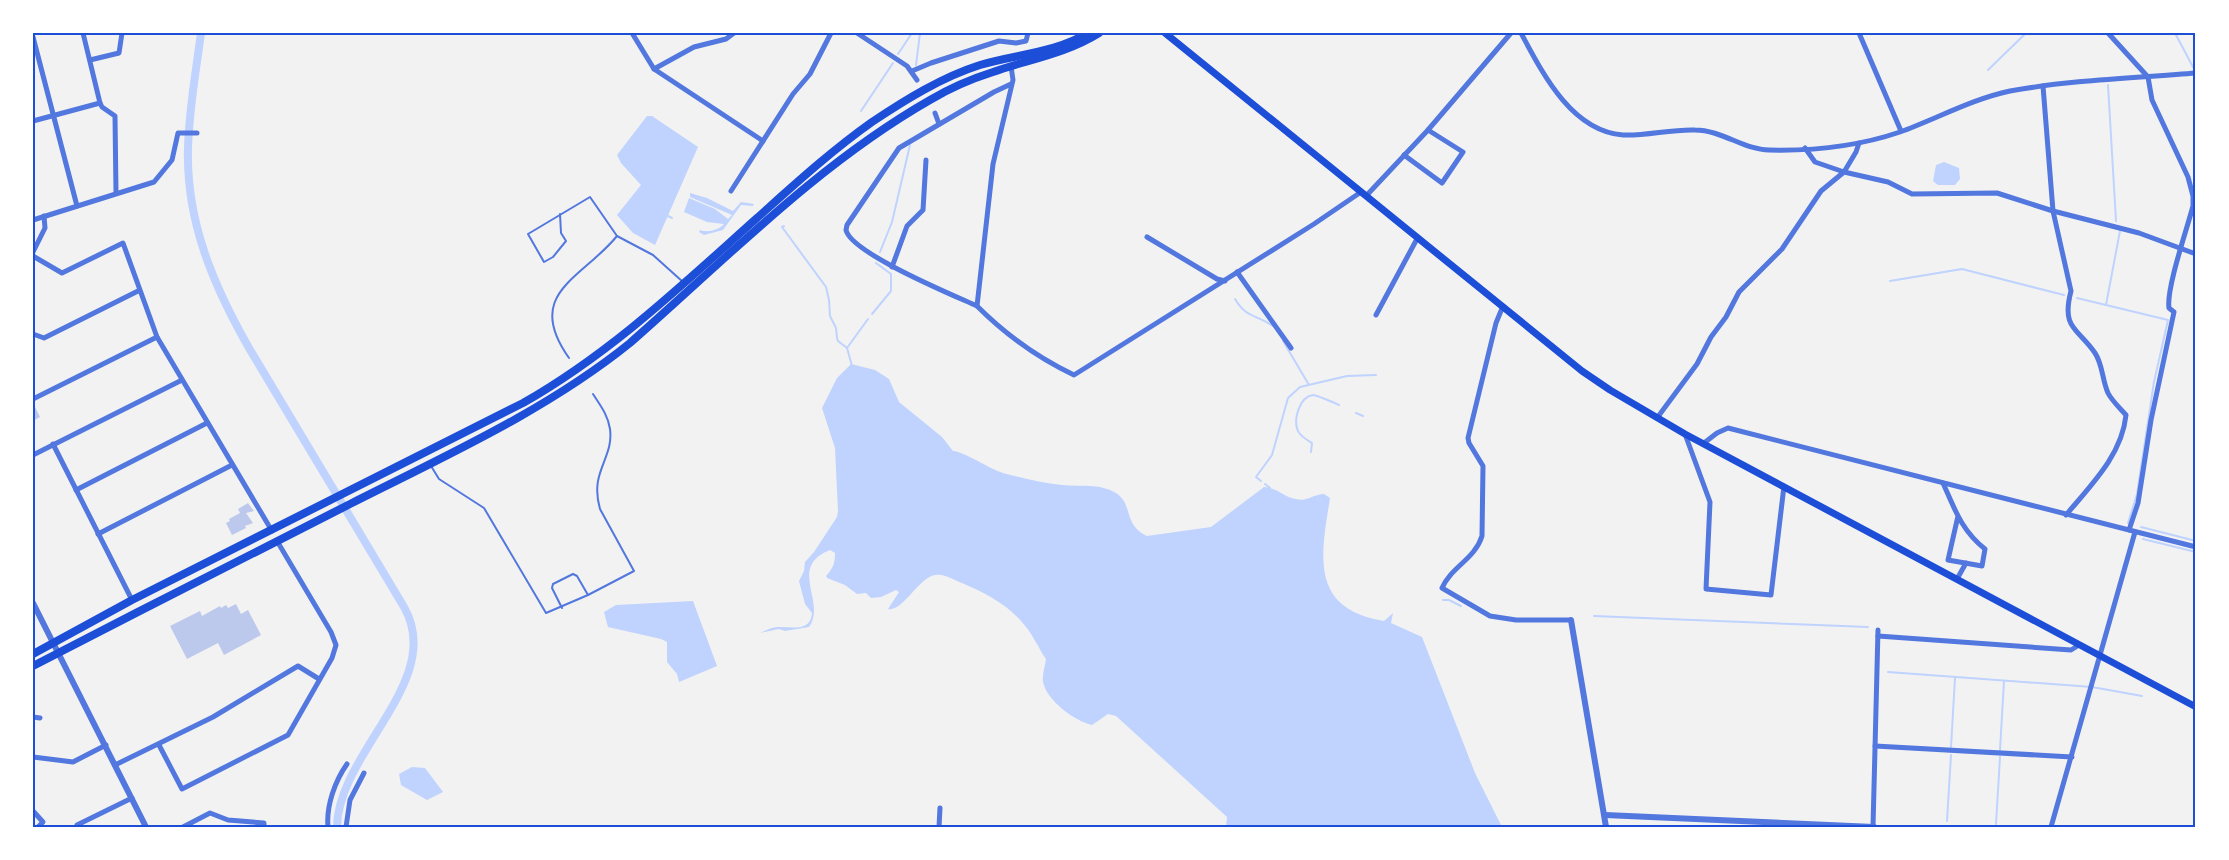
<svg xmlns="http://www.w3.org/2000/svg" width="2229" height="860" font-family="'Golos Text',sans-serif">
  <style>
    .water { fill: #bfd3fe }
    .lines { fill: none; stroke-linecap: round; stroke-linejoin: round }
    .stream { stroke: #bfd3fe; stroke-width: 2 }
    .canal { stroke: #bfd3fe; stroke-width: 8 }
    .building { fill: #bdc9ec }
    .service { stroke: #5277de; stroke-width: 2 }
    .minor { stroke: #5277de; stroke-width: 5 }
    .tertiary { stroke: #5277de; stroke-width: 6 }
    .secondary { stroke: #1d4ed8; stroke-width: 7 }
    .primary { stroke: #1d4ed8; stroke-width: 8 }
    .neatline { fill: none; stroke: #1d4ed8; stroke-width: 2 }
  </style>
  <rect width="100%" height="100%" fill="#f2f2f2"/>
  <!-- water -->
  <g class="water">
    <polygon points="647,116 652,116 698,147 655,245 633,233 617,215 641,185 621,163 617,155"/>
    <polygon points="1944,162 1959,168 1960,179 1955,185 1938,185 1933,181 1936,165"/>
    <path d="M690 193 707 198 733 211 741 202 754 204 753 206 741 205 723 230 704 235 699 232 700 230C707 233 719 230 724 224L707 222 684 212 689 198 715 209 728 219 732 215 690 197Z"/>
    <path d="M851 364 875 370 889 379 899 402 942 437 953 451C963 451 990 469 1003 473 1022 478 1042 483 1062 485 1080 487 1099 483 1116 493 1130 502 1126 517 1136 528 1138 531 1143 534 1147 536L1211 527 1264 487C1278 488 1283 497 1296 499 1307 502 1314 494 1324 494L1330 498C1321 555 1309 609 1384 621L1393 613 1391 623 1422 637 1475 773 1502 827H1226L1227 817 1116 716 1108 714 1092 725C1075 721 1047 701 1043 682 1042 675 1045 666 1046 659 1039 649 1034 637 1026 627 1009 605 987 594 962 583 954 580 944 573 935 575 918 578 903 612 888 609L899 592 896 590 881 597 871 598 866 593 857 594 845 585 827 578 826 576C833 568 835 564 835 553L830 550C787 567 827 602 809 627L785 631 779 629 760 633C765 631 772 627 778 627 792 626 810 633 812 613L805 604 799 581 804 571 805 562 814 552 837 517 838 511 835 448 822 408 837 378Z"/>
    <polygon points="693,601 717,666 679,682 677,674 667,662 667,642 661,639 608,627 604,612 616,605"/>
    <polygon points="412,767 425,768 443,792 427,800 401,785 399,774"/>
  </g>
  <g class="lines">
    <!-- stream -->
    <g class="stream">
      <polyline points="2175,33 2193,67"/>
      <polyline points="898,54 912,33"/>
      <polyline points="916,65 920,33"/>
      <polyline points="1988,70 2026,33"/>
      <polyline points="2108,85 2116,221"/>
      <polyline points="861,111 893,63"/>
      <polyline points="666,215 672,218"/>
      <polyline points="784,226 782,227 826,287 829,300 830,316 836,328 837,338 838,341 847,348 852,366"/>
      <polyline points="880,252 892,222 910,145"/>
      <polyline points="1890,281 1962,269 2064,295"/>
      <polyline points="2077,298 2168,320 2154,382 2137,494 2128,523"/>
      <path d="M1235 299C1247 319 1256 314 1273 326"/>
      <polyline points="2106,305 2120,231"/>
      <polyline points="872,314 891,291 891,274 876,263"/>
      <polyline points="1283,341 1309,385"/>
      <polyline points="847,348 868,319"/>
      <polyline points="1356,413 1363,416"/>
      <path d="M1311 452 1312 443C1307 440 1300 436 1298 431 1293 420 1299 397 1313 395 1316 395 1335 403 1339 405"/>
      <polyline points="1261,481 1256,477 1272,455 1288,398 1300,387 1347,376 1376,375"/>
      <polyline points="1265,484 1270,488"/>
      <polyline points="2141,527 2196,541"/>
      <polyline points="2143,539 2196,552"/>
      <polyline points="1443,600 1449,600 1461,606"/>
      <polyline points="1594,616 1868,627"/>
      <polyline points="1888,672 2092,687 2142,696"/>
      <polyline points="1951,747 1955,678"/>
      <polyline points="2000,750 2004,681"/>
      <polyline points="1947,821 1951,755"/>
      <polyline points="1996,824 2000,757"/>
    </g>
    <!-- canal -->
    <path class="canal" d="M201 33C196 71 189 109 188 148 186 221 213 285 249 348L404 607C446 680 338 752 337 827"/>
  </g>
  <!-- building -->
  <g class="building">
    <polygon points="33,403 40,417 33,421"/>
    <polygon points="248,503 254,511 246,513 253,523 245,526 246,528 232,535 226,523 230,521 229,519 240,513 238,509"/>
    <polygon points="236,604 241,614 248,610 261,635 224,655 218,643 187,659 170,626 200,611 202,616 220,606 221,608 226,605 228,608"/>
  </g>
  <g class="lines">
    <!-- service -->
    <g class="service">
      <polyline points="560,214 561,233 566,241 553,257 544,262 528,234 590,197 617,236 653,255 683,282"/>
      <path d="M569 358C523 293 582 279 617 236"/>
      <path d="M431 466 439 479 484 508 546 613 588 595 634 571 600 509C589 471 614 459 610 429 608 415 600 405 593 394"/>
      <polyline points="562,608 552,588 553,584 573,574 577,576 588,595"/>
    </g>
    <!-- minor -->
    <g class="minor">
      <polyline points="632,33 654,69 763,141"/>
      <polyline points="857,33 907,66 917,80"/>
      <path d="M1521 33C1542 72 1571 131 1623 135 1647 136 1671 129 1695 130 1722 130 1744 150 1769 150 1812 151 1859 146 1900 132 1936 119 1972 99 2010 91 2071 80 2135 78 2196 73"/>
      <polyline points="1859,33 1901,131"/>
      <path d="M2108 33 2148 77 2152 100 2188 177 2193 196V206C2187 229 2166 289 2169 308L2174 312 2151 420 2138 503 2129 530"/>
      <polyline points="33,37 77,206"/>
      <polyline points="90,60 119,53 122,33"/>
      <path d="M1011 66 1013 80 993 164 977 306C953 295 851 253 846 230L847 225 899 148 994 92 1011 84"/>
      <polyline points="654,69 694,47 726,39 734,33"/>
      <polyline points="912,71 931,63 999,41 1016,43 1026,41 1028,33"/>
      <path d="M2043 86 2053 211 2071 291C2061 329 2078 328 2095 353 2103 365 2102 380 2108 393 2112 401 2120 408 2126 415 2122 455 2091 485 2066 515"/>
      <polyline points="100,103 102,107 115,116 116,193"/>
      <polyline points="935,113 939,124"/>
      <polyline points="33,121 100,103 83,33"/>
      <polyline points="1805,148 1815,162 1844,172 1888,182 1912,194 1997,193 2053,211 2139,233 2196,254"/>
      <polyline points="1404,155 1442,183 1463,152 1428,130"/>
      <polyline points="731,191 793,94 810,74 831,33"/>
      <polyline points="1366,196 1428,130 1511,33"/>
      <polyline points="33,220 154,182 172,160 178,133 197,133"/>
      <polyline points="1147,237 1217,279 1225,281"/>
      <polyline points="33,252 45,228 44,216"/>
      <polyline points="33,256 62,273 123,243 157,337 272,531"/>
      <polyline points="892,267 907,226 923,210 926,160"/>
      <polyline points="1237,272 1291,348"/>
      <path d="M977 306C1005 334 1038 358 1074 375L1314 224 1361 192"/>
      <path d="M1503 306 1496 323 1468 438 1469 443 1483 466 1482 536C1475 559 1451 567 1442 588L1490 616 1516 620H1571"/>
      <polyline points="1376,315 1418,237"/>
      <polyline points="33,334 44,338 138,291"/>
      <polyline points="33,399 157,337"/>
      <polyline points="1657,418 1697,364 1711,337 1726,317 1739,292 1782,249 1821,191 1844,172 1856,152 1859,143"/>
      <polyline points="1685,434 1710,502 1706,589 1771,595 1784,486"/>
      <polyline points="1704,443 1717,433 1728,428 2196,547"/>
      <polyline points="53,444 132,600"/>
      <polyline points="33,455 182,380"/>
      <path d="M1943 483C1955 510 1962 531 1985 549L1982 566 1948 560 1958 516"/>
      <polyline points="76,490 207,423"/>
      <polyline points="98,534 232,465"/>
      <polyline points="1957,579 1966,563"/>
      <polyline points="1878,636 2071,650 2079,645"/>
      <polyline points="33,717 40,718"/>
      <polyline points="159,745 182,789 288,735 332,658 336,645 331,632 277,541"/>
      <polyline points="1875,746 2072,757"/>
      <polyline points="33,757 73,762 106,745"/>
      <polyline points="115,765 213,717 298,666 319,679"/>
      <polyline points="33,811 43,822 38,827"/>
      <polyline points="78,827 77,825 132,798"/>
      <polyline points="183,827 210,813 228,820 264,823 264,827"/>
      <path d="M328 827C326 806 335 781 347 764"/>
      <polyline points="346,827 350,800 364,773"/>
      <polyline points="939,827 940,808"/>
      <polyline points="1873,827 1878,630"/>
      <polyline points="2051,827 2135,532"/>
    </g>
    <!-- tertiary -->
    <g class="tertiary">
      <polyline points="33,603 146,827"/>
      <polyline points="1571,620 1606,827"/>
      <polyline points="1605,815 1874,827"/>
    </g>
    <!-- secondary -->
    <polyline class="secondary" points="1165,33 1582,371 1610,390 1685,434 2196,707"/>
    <!-- primary -->
    <g class="primary">
      <path d="M33 654 132 600 523 403C611 353 682 285 757 218 794 185 831 151 872 122 905 100 942 77 980 65 1017 54 1055 53 1088 33"/>
      <path d="M33 666C139 611 246 557 352 503 447 455 547 410 630 343 727 258 818 164 930 100 950 88 971 79 993 72 1030 59 1065 54 1099 33"/>
    </g>
  </g>
  <!-- border -->
  <rect width="2229" height="860" fill="none" stroke="#ffffff" stroke-width="69"/>
  <rect x="34" y="34" width="2160" height="792" class="neatline"/>
</svg>
